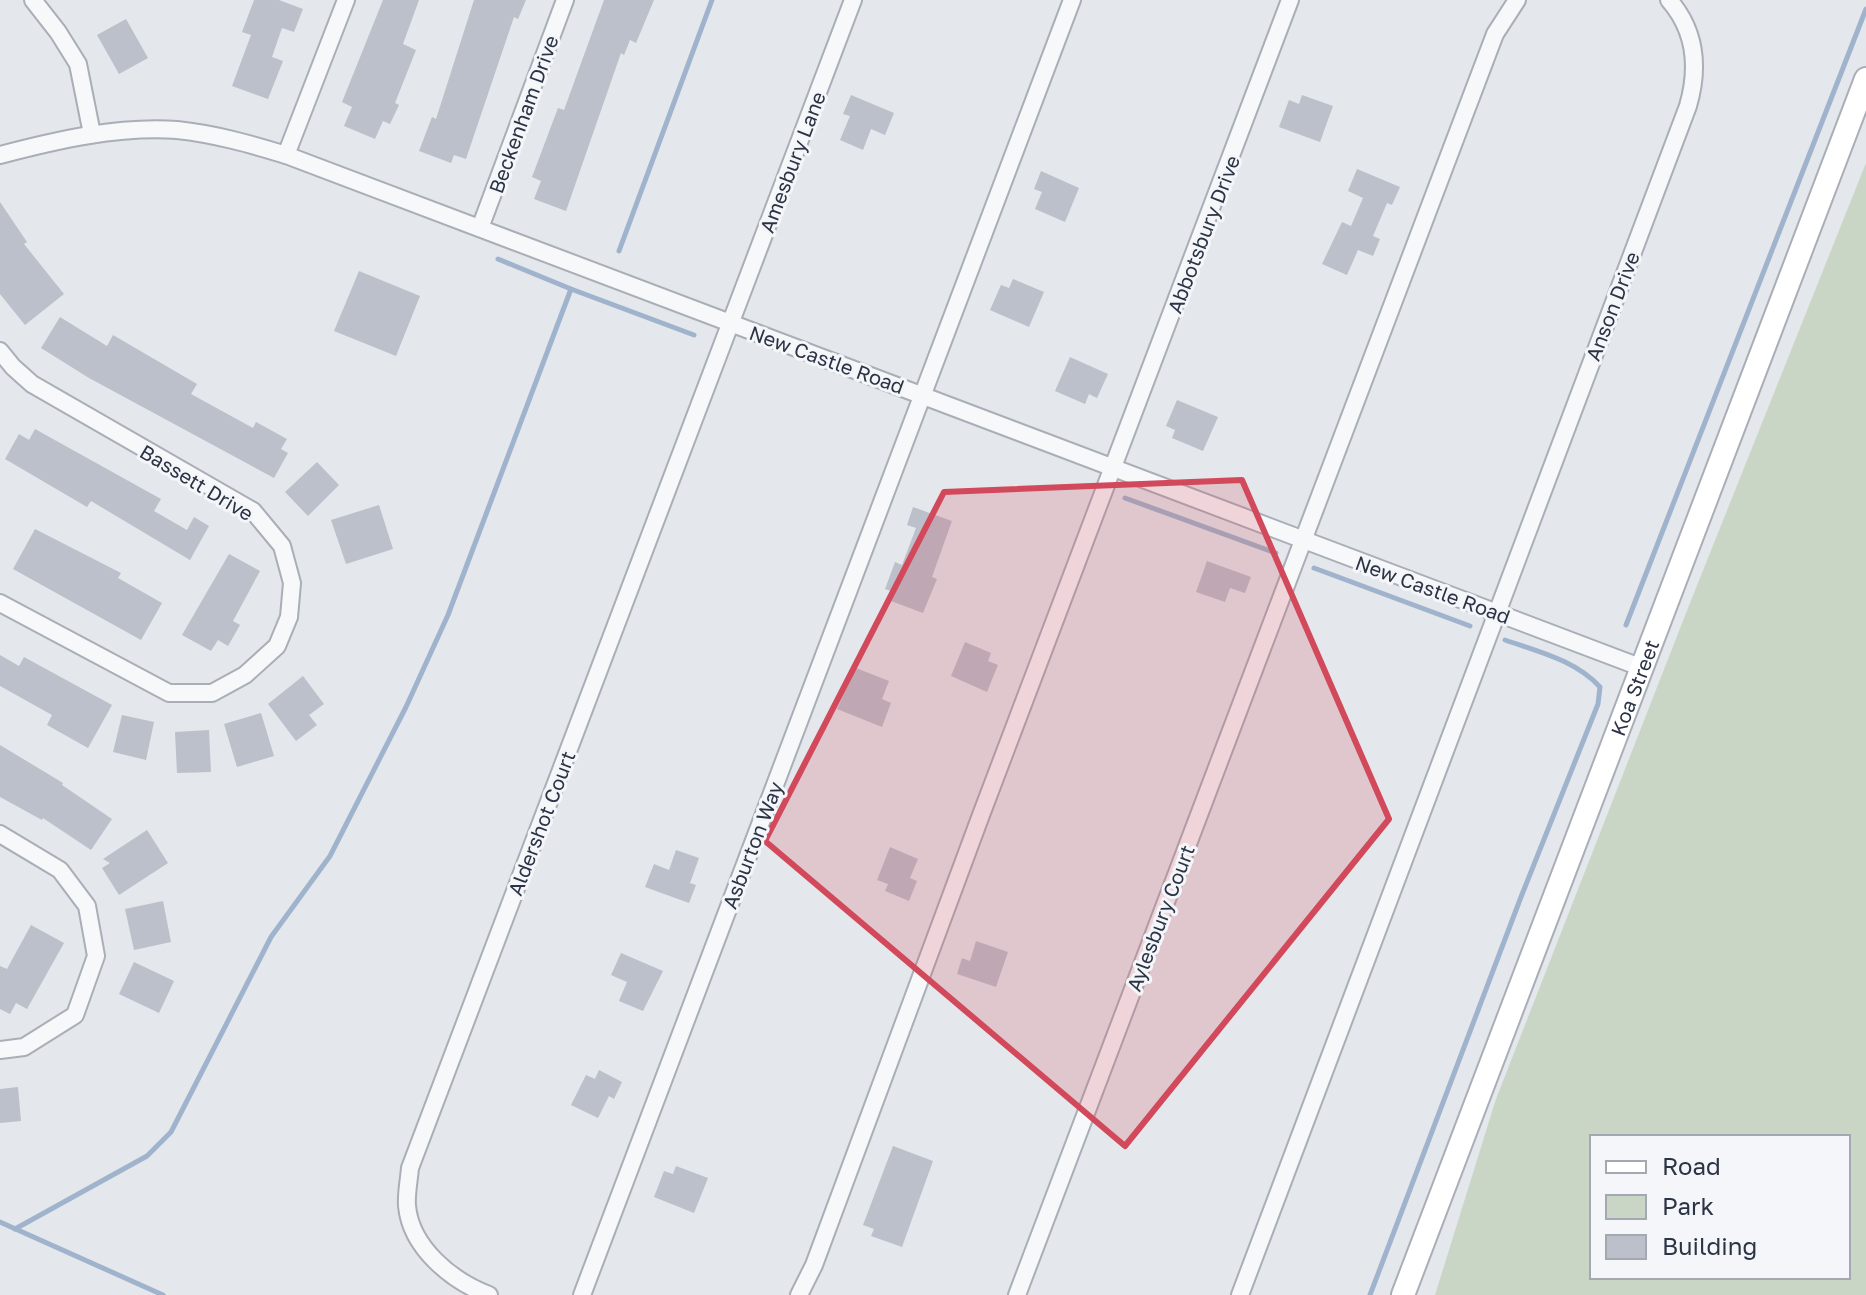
<svg xmlns="http://www.w3.org/2000/svg" width="1866" height="1295" font-family="'Golos Text',sans-serif">
  <style>
    .green { fill: #c9d6c5; fill-rule: evenodd }
    .lines { fill: none; stroke-linecap: round; stroke-linejoin: round }
    .stream { stroke: #9fb4cc; stroke-width: 5 }
    .building { fill: #bbc0ca }
    .minor-casing { stroke: #a9aeb7; stroke-width: 20 }
    .secondary-casing { stroke: #a9aeb7; stroke-width: 26 }
    .minor { stroke: #f7f8fa; stroke-width: 16 }
    .secondary { stroke: #fff; stroke-width: 22 }
    .marked { fill: #d1495b; fill-opacity: 0.2; stroke: #d1495b; stroke-width: 6; stroke-linejoin: round }
    .labels { text-anchor: middle; dominant-baseline: central; stroke-width: 6; stroke-linejoin: round; paint-order: stroke }
    .street-label { font-size: 20px; fill: #2b3445; stroke: #f4f6f9 }
  </style>
  <rect width="100%" height="100%" fill="#e4e7ec"/>
  <!-- green -->
  <path class="green" d="M1866 163V1295H1435L1496 1099 1688 608ZM1592 1137H1848V1277H1592Z"/>
  <g class="lines">
    <!-- stream -->
    <g class="stream">
      <polyline points="619,251 712,0"/>
      <polyline points="498,259 571,289 694,335"/>
      <polyline points="1125,498 1276,553"/>
      <polyline points="1314,568 1470,626"/>
      <polyline points="1626,625 1866,9"/>
      <polyline points="0,1222 163,1295"/>
      <polyline points="15,1229 147,1156 171,1132 271,937 330,856 406,707 448,615 571,289"/>
      <path d="M1370 1295 1521 897 1598 704 1600 687C1575 660 1539 652 1505 640"/>
    </g>
  </g>
  <!-- building -->
  <g class="building">
    <polygon points="254,0 279,0 303,9 294,32 282,28 272,57 283,61 268,99 232,86 251,35 242,32"/>
    <polygon points="383,0 419,0 403,44 416,50 395,103 399,105 390,124 383,121 375,139 344,126 352,107 342,102"/>
    <polygon points="474,0 526,0 518,19 514,17 466,159 454,155 451,163 419,151 432,117 436,119"/>
    <polygon points="604,0 654,0 636,43 630,40 624,55 621,53 566,211 534,199 541,181 532,177 558,108 564,110"/>
    <polygon points="126,19 148,58 119,74 97,35"/>
    <polygon points="851,95 894,113 885,135 871,129 863,150 840,140 850,116 843,114"/>
    <polygon points="1302,95 1333,106 1320,142 1279,127 1289,100 1299,104"/>
    <polygon points="1357,169 1400,187 1392,205 1387,203 1373,236 1380,239 1373,256 1358,250 1347,275 1322,264 1342,222 1351,226 1363,198 1348,191"/>
    <polygon points="1041,171 1079,188 1065,222 1035,209 1042,192 1034,189"/>
    <polygon points="0,202 27,242 24,244 64,294 25,325 0,294"/>
    <polygon points="359,271 420,296 396,356 334,331"/>
    <polygon points="1013,279 1044,292 1029,327 990,310 1001,285 1009,288"/>
    <polygon points="60,317 107,346 113,335 197,384 191,394 253,428 256,422 287,439 281,449 288,453 274,478 89,378 41,348"/>
    <polygon points="1070,357 1108,374 1097,398 1089,394 1085,404 1055,391"/>
    <polygon points="1177,400 1218,417 1203,451 1172,438 1175,430 1166,426"/>
    <polygon points="35,429 161,499 154,511 187,530 194,517 209,526 190,560 91,501 87,507 5,459 19,434 29,440"/>
    <polygon points="317,462 339,485 308,516 285,492"/>
    <polygon points="379,505 393,549 346,564 331,520"/>
    <polygon points="913,507 952,521 932,577 937,579 923,613 891,601 894,592 885,589 895,562 902,565 916,528 907,525"/>
    <polygon points="35,529 121,573 118,578 162,603 141,640 13,569"/>
    <polygon points="229,554 260,571 233,621 240,625 228,646 218,640 211,651 182,635"/>
    <polygon points="1207,561 1251,577 1245,593 1230,588 1225,602 1196,592"/>
    <polygon points="965,642 991,653 988,661 998,665 987,692 951,676"/>
    <polygon points="0,655 19,666 24,657 112,705 88,748 47,725 52,715 0,686"/>
    <polygon points="856,668 889,681 882,699 891,703 882,727 837,709"/>
    <polygon points="303,676 324,704 309,715 317,725 296,741 268,704"/>
    <polygon points="261,713 274,756 237,767 224,724"/>
    <polygon points="122,715 154,722 146,760 113,752"/>
    <polygon points="209,730 211,772 177,773 175,732"/>
    <polygon points="0,745 63,783 62,785 112,819 91,850 43,818 42,820 0,797"/>
    <polygon points="147,830 168,863 119,895 102,868 110,863 103,859"/>
    <polygon points="890,847 918,859 910,878 917,881 909,901 885,891 888,884 877,880"/>
    <polygon points="676,850 699,858 690,883 696,885 689,903 645,887 654,864 669,870"/>
    <polygon points="163,901 171,942 134,950 125,909"/>
    <polygon points="31,925 64,943 27,1009 16,1003 10,1014 0,1009 0,966 7,969"/>
    <polygon points="976,941 1008,952 996,987 957,974 962,958 970,961"/>
    <polygon points="621,953 663,971 643,1011 619,1001 627,982 611,975"/>
    <polygon points="134,962 174,981 159,1013 119,994"/>
    <polygon points="599,1070 622,1082 614,1099 609,1096 598,1118 571,1105 586,1075 595,1079"/>
    <polygon points="18,1087 21,1121 0,1123 0,1089"/>
    <polygon points="893,1146 933,1161 902,1247 871,1236 874,1229 863,1225"/>
    <polygon points="676,1166 708,1178 694,1213 654,1197 664,1171 673,1174"/>
  </g>
  <g class="lines">
    <!-- minor casing -->
    <g class="minor-casing">
      <g id="minor">
        <polyline points="33,0 58,32 78,64 92,134"/>
        <path d="M0 155C57 140 118 126 177 130 215 134 250 144 286 155L1640 667"/>
        <polyline points="286,155 346,0"/>
        <polyline points="480,228 565,0"/>
        <polyline points="0,351 13,367 32,384 253,511 282,546 292,583 289,617 277,646 245,675 212,693 169,693 0,603"/>
        <polyline points="0,834 60,870 87,906 96,956 75,1015 24,1047 0,1050"/>
        <path d="M489 1295C452 1281 411 1248 407 1206 406 1194 409 1180 410 1168L853 0"/>
        <polyline points="582,1295 1072,0"/>
        <polyline points="799,1295 814,1265 981,815 1290,0"/>
        <polyline points="1017,1295 1495,34 1517,0"/>
        <path d="M1240 1295 1688 106C1699 68 1696 31 1669 0"/>
      </g>
    </g>
    <!-- secondary casing -->
    <g class="secondary-casing">
      <g id="secondary">
        <path id="s1" d="M1403 1295 1866 79"/>
      </g>
    </g>
    <!-- minor -->
    <use href="#minor" class="minor"/>
    <!-- secondary -->
    <use href="#secondary" class="secondary"/>
  </g>
  <!-- marked area -->
  <path class="marked" d="M1242 480 1389 819 1125 1146 765 841 944 492Z"/>
  <g class="labels">
    <!-- street labels -->
    <g class="street-label">
      <text transform="translate(523 114) rotate(-70)">Beckenham Drive</text>
      <text transform="translate(792 162) rotate(-69)">Amesbury Lane</text>
      <text transform="translate(1203 234) rotate(-69)">Abbotsbury Drive</text>
      <text transform="translate(1612 306) rotate(-69)">Anson Drive</text>
      <text transform="translate(827 359) rotate(20)">New Castle Road</text>
      <text transform="translate(197 482) rotate(31)">Bassett Drive</text>
      <text transform="translate(1433 589) rotate(20)">New Castle Road</text>
      <text stroke="none"><textPath href="#s1" startOffset="650">Koa Street</textPath></text>
      <text transform="translate(541 823) rotate(-69)">Aldershot Court</text>
      <text transform="translate(752 845) rotate(-69)">Asburton Way</text>
      <text transform="translate(1160 918) rotate(-69)">Aylesbury Court</text>
    </g>
  </g>
  <!-- legend -->
  <rect x="1590" y="1135" width="260" height="144" fill="#f4f6f9" stroke="#a4a8b1" stroke-width="2"/>
  <rect x="1606" y="1161" width="40" height="12" fill="#ffffff" stroke="#a4a8b1" stroke-width="2"/>
  <text x="1662" y="1175" font-size="24" fill="#2b3445">Road</text>
  <rect x="1606" y="1195" width="40" height="24" fill="#c9d6c5" stroke="#a4a8b1" stroke-width="2"/>
  <text x="1662" y="1215" font-size="24" fill="#2b3445">Park</text>
  <rect x="1606" y="1235" width="40" height="24" fill="#bbc0ca" stroke="#a4a8b1" stroke-width="2"/>
  <text x="1662" y="1255" font-size="24" fill="#2b3445">Building</text>
</svg>
